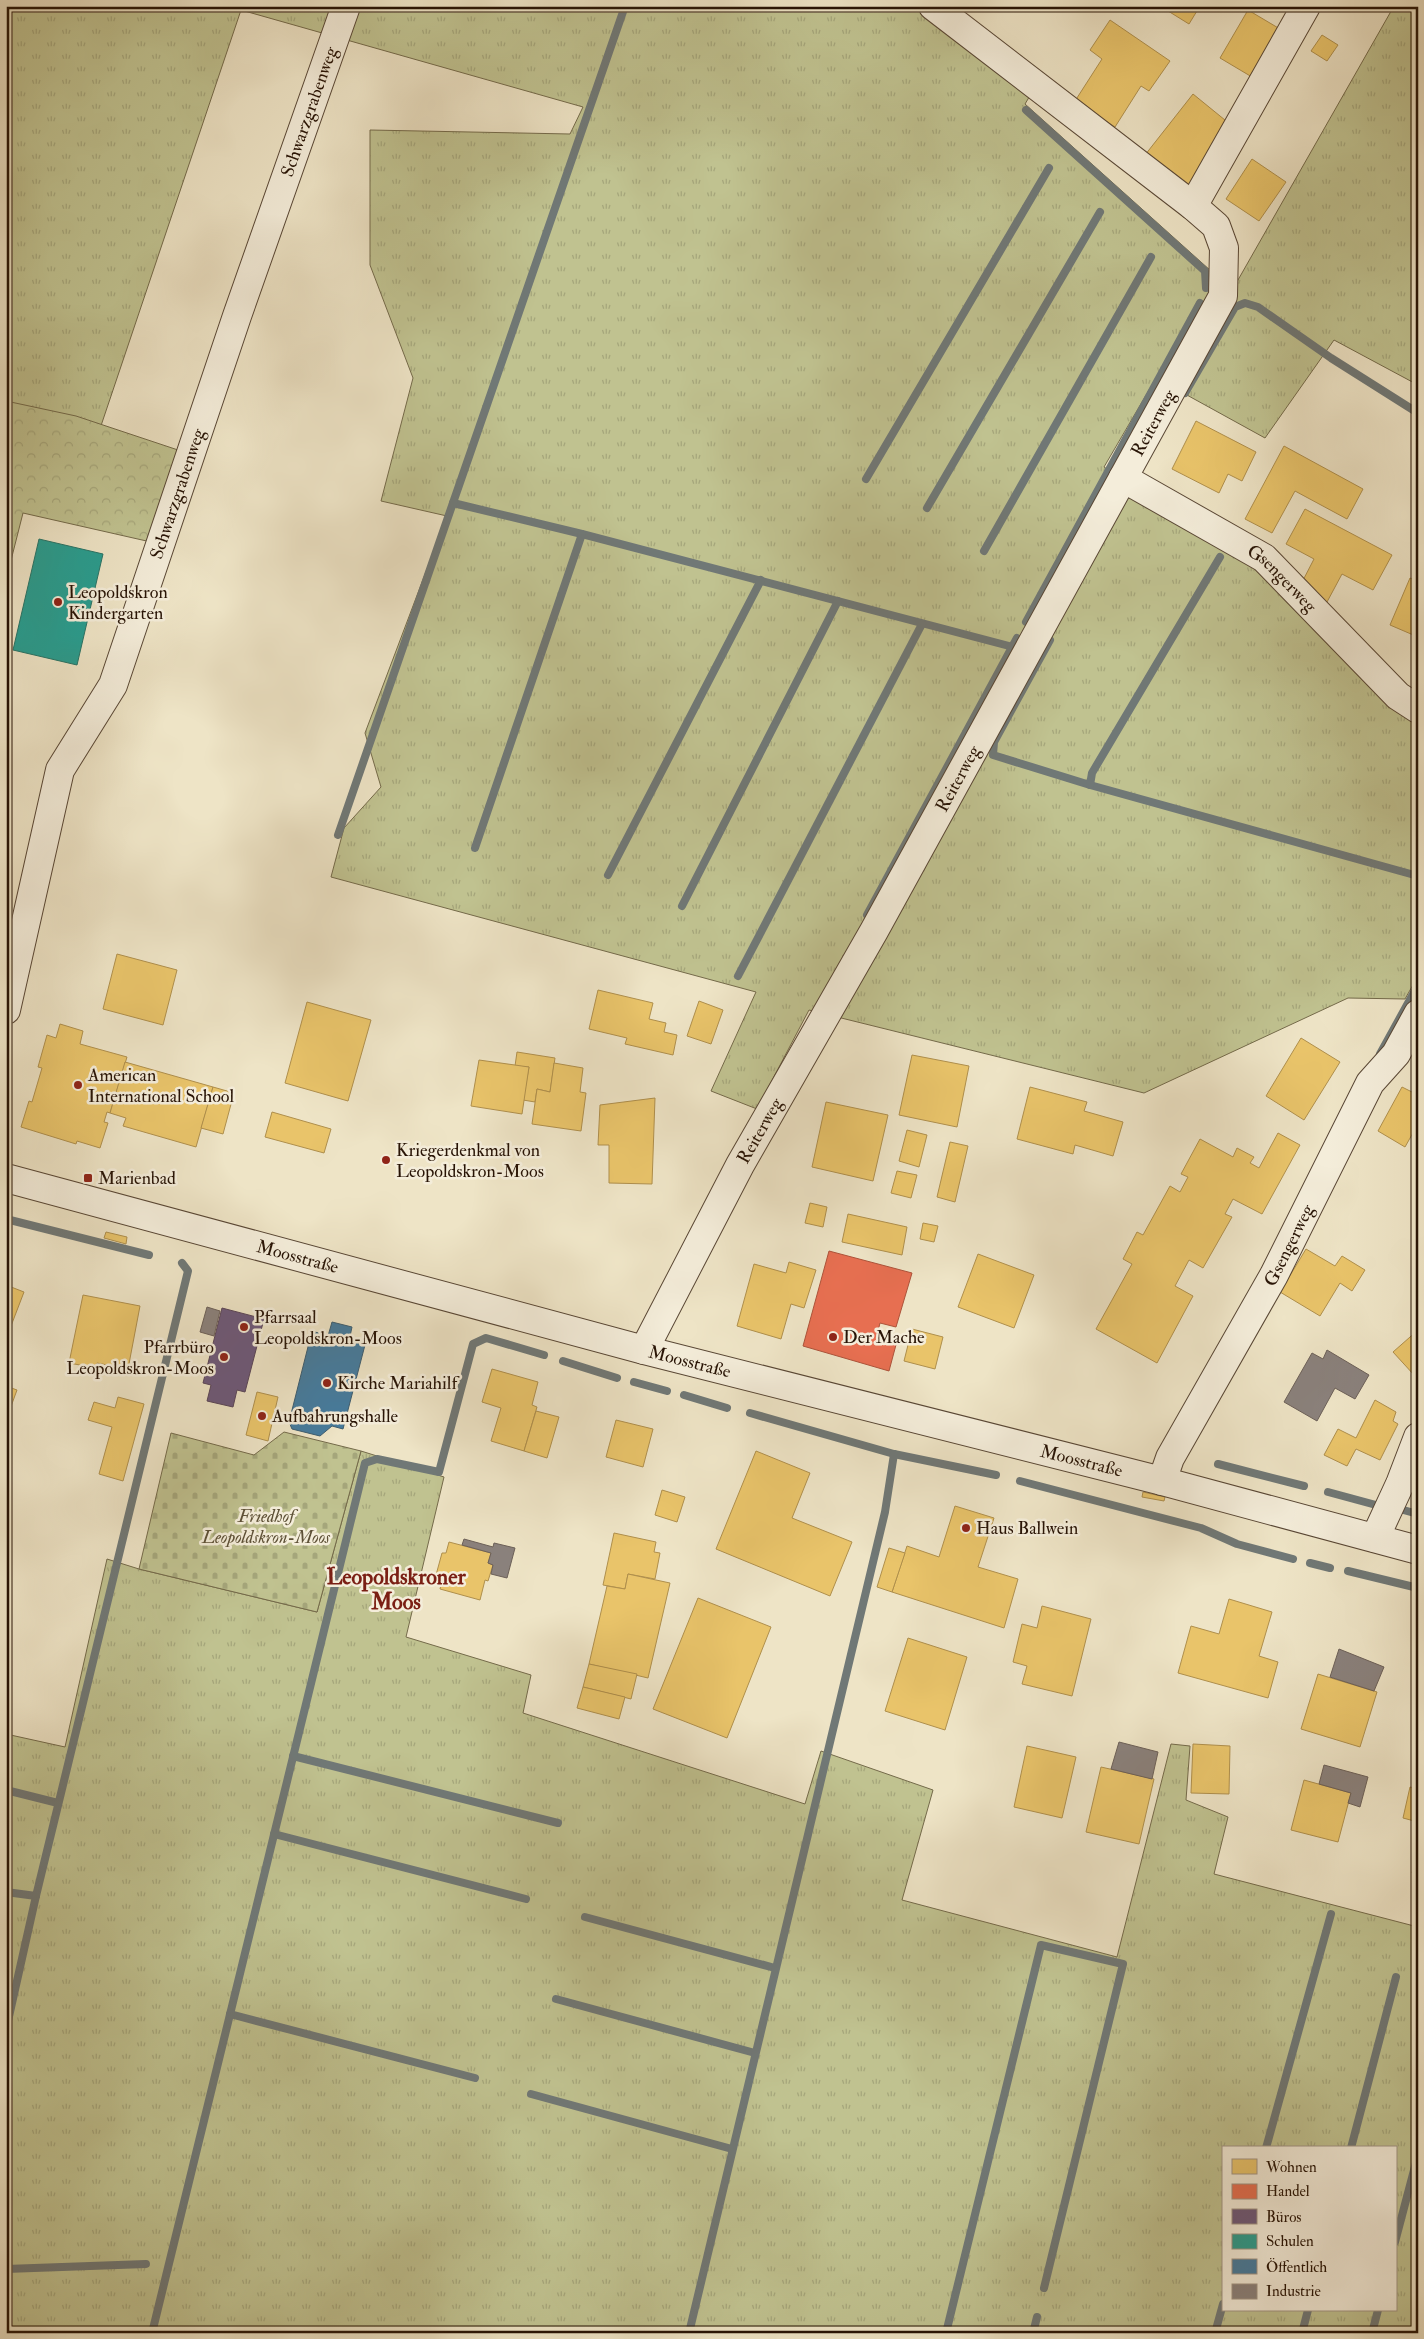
<svg xmlns="http://www.w3.org/2000/svg" width="1424" height="2339" font-family="'IM FELL Double Pica',serif">
  <style>
    .grass { fill: url(#grass-tufts); stroke: #746a4a; fill-rule: evenodd }
    .cemetery { fill: url(#cemetery-stones); stroke: #746a4a }
    .park { fill: url(#park-crowns); stroke: #746a4a }
    .homes { fill: #e9c46a; stroke: #af8f4c }
    .shops { fill: #e76f51; stroke: #ad533a }
    .offices { fill: #6d597a; stroke: #584457 }
    .schools { fill: #2a9d8f; stroke: #297466 }
    .public { fill: #457b9d; stroke: #3c5c6f }
    .industry { fill: #8a817c; stroke: #6c6058 }
    .lines { fill: none; stroke-linecap: round; stroke-linejoin: round }
    .stream { stroke: #707876; stroke-width: 8 }
    .minor-casing { stroke: #594735; stroke-width: 30 }
    .minor { stroke: #f4edda; stroke-width: 28 }
    .poi-dot { fill: #8f2418; stroke: #f4edda; stroke-width: 2 }
    .labels { text-anchor: middle; dominant-baseline: central; stroke-width: 5; stroke-linejoin: round; paint-order: stroke }
    .street-label { font-size: 18px; fill: #271305; stroke: #f4edda }
    .poi-label { font-size: 18px; fill: #271305; stroke: #f4edda; text-anchor: start }
    .park-label { font-size: 18px; font-style: italic; fill: #5d5036; stroke: #f4edda }
    .district-label { font-size: 22px; font-weight: bold; fill: #7a1f14; stroke: #f4edda }
  </style>
  <defs>
    <pattern id="grass-tufts" width="24" height="20" patternUnits="userSpaceOnUse" patternTransform="scale(1.25)"><rect width="24" height="20" fill="#c0c290"/><path d="M3 7l-1-3M5 7V3M7 7l1-3M15 17l-1-3M17 17v-4M19 17l1-3" fill="none" stroke="#a5a67b"/></pattern>
    <pattern id="cemetery-stones" width="16" height="16" patternUnits="userSpaceOnUse" patternTransform="scale(1.25)"><rect width="16" height="16" fill="#c0c290"/><path d="M2 7V4a2 2 0 0 1 4 0v3zM10 15v-3a2 2 0 0 1 4 0v3z" fill="#a5a67b"/></pattern>
    <pattern id="park-crowns" width="20" height="18" patternUnits="userSpaceOnUse" patternTransform="scale(1.25)"><rect width="20" height="18" fill="#c0c290"/><path d="M2 6a3 3 0 1 1 6 0M12 15a3 3 0 1 1 6 0" fill="none" stroke="#a5a67b"/></pattern>
  </defs>
  <rect width="100%" height="100%" fill="#eee4c6"/>
  <filter id="stains"><feTurbulence type="fractalNoise" baseFrequency=".004" numOctaves="4"/><feColorMatrix values="0 0 0 0 .2 0 0 0 0 .09 0 0 0 0 .02 0 0 0 .5 -.17"/></filter>
  <radialGradient id="worn" r=".72"><stop offset=".6" stop-color="#630" stop-opacity="0"/><stop offset="1" stop-color="#630" stop-opacity=".3"/></radialGradient>
  <!-- grass -->
  <g class="grass">
    <polygon points="6,6 949,6 1043,74 1025,104 1211,271 1234,287 1394,6 1418,6 1418,385 1334,340 1265,438 1156,378 1104,467 1264,575 1418,714 1418,976 1405,999 1348,998 1144,1093 809,1010 757,1109 711,1091 756,992 331,877 344,828 381,787 365,733 447,516 381,501 413,378 370,265 370,130 570,134 583,107 241,10 79,491 6,460"/>
    <path d="M361 1451 444 1477 406 1637 531 1675 523 1713 805 1804 821 1751 933 1790 902 1900 1117 1957 1171 1744 1190 1746 1186 1800 1228 1817 1214 1874 1418 1927V2333H6V1734L65 1747 107 1559 139 1569 317 1612ZM1223 2148H1395V2310H1223Z"/>
  </g>
  <!-- cemetery -->
  <polygon class="cemetery" points="284,1432 361,1451 317,1612 139,1569 171,1433 254,1455"/>
  <!-- park -->
  <polygon class="park" points="6,401 76,416 181,451 151,542 23,513 6,580"/>
  <!-- homes -->
  <g class="homes">
    <polygon points="1160,6 1200,6 1189,24"/>
    <polygon points="1248,10 1285,32 1257,80 1220,58"/>
    <polygon points="1110,20 1170,61 1149,91 1141,86 1115,127 1075,101 1102,59 1090,50"/>
    <polygon points="1322,35 1338,45 1327,61 1311,51"/>
    <polygon points="1193,94 1236,129 1188,190 1145,155"/>
    <polygon points="1252,159 1286,182 1259,221 1226,199"/>
    <polygon points="1196,421 1256,452 1242,481 1228,474 1219,493 1172,469"/>
    <polygon points="1284,446 1363,489 1347,519 1295,491 1272,533 1245,519"/>
    <polygon points="1305,509 1392,555 1373,590 1342,574 1327,602 1299,588 1314,559 1286,544"/>
    <polygon points="1410,578 1418,581 1418,637 1390,625"/>
    <polygon points="117,954 177,970 163,1025 103,1009"/>
    <polygon points="598,990 653,1003 649,1019 666,1023 664,1032 677,1035 673,1055 625,1044 627,1038 589,1029"/>
    <polygon points="699,1001 723,1010 711,1044 687,1036"/>
    <polygon points="307,1002 371,1020 348,1101 285,1083"/>
    <polygon points="60,1024 83,1031 80,1044 127,1057 110,1113 107,1112 104,1122 108,1123 100,1148 77,1141 76,1144 21,1127 29,1101 32,1102 42,1068 38,1067 47,1035 56,1038"/>
    <polygon points="1301,1038 1340,1062 1304,1120 1266,1096"/>
    <polygon points="517,1052 555,1058 550,1092 537,1089 535,1102 523,1100 529,1067 515,1066"/>
    <polygon points="912,1055 969,1066 957,1127 899,1115"/>
    <polygon points="479,1060 529,1067 522,1114 471,1106"/>
    <polygon points="125,1062 213,1087 196,1147 123,1126 126,1118 110,1113"/>
    <polygon points="554,1063 583,1068 580,1092 586,1093 581,1131 532,1124 537,1089 550,1092"/>
    <polygon points="213,1087 234,1093 223,1134 201,1128"/>
    <polygon points="1030,1087 1087,1102 1084,1111 1123,1122 1113,1156 1075,1145 1073,1154 1017,1139"/>
    <polygon points="1402,1087 1418,1095 1418,1133 1414,1131 1405,1147 1378,1131"/>
    <polygon points="655,1098 652,1184 609,1183 609,1145 598,1145 600,1105"/>
    <polygon points="826,1102 888,1115 873,1181 812,1167"/>
    <polygon points="272,1112 331,1129 324,1153 265,1137"/>
    <polygon points="907,1130 927,1135 919,1167 899,1161"/>
    <polygon points="1278,1133 1300,1145 1262,1214 1233,1199 1225,1214 1232,1217 1203,1268 1189,1260 1175,1286 1193,1296 1157,1363 1096,1329 1132,1264 1123,1259 1137,1232 1143,1235 1170,1186 1180,1192 1188,1177 1181,1174 1200,1139 1233,1157 1237,1148 1254,1157 1250,1163 1259,1168"/>
    <polygon points="950,1142 968,1146 955,1202 937,1197"/>
    <polygon points="897,1171 917,1175 911,1198 891,1193"/>
    <polygon points="810,1203 827,1207 823,1227 805,1223"/>
    <polygon points="848,1214 907,1227 902,1255 842,1242"/>
    <polygon points="923,1223 938,1226 934,1242 920,1239"/>
    <polygon points="106,1232 127,1237 126,1244 104,1238"/>
    <polygon points="1306,1249 1335,1266 1342,1256 1365,1270 1352,1291 1340,1283 1320,1316 1280,1292"/>
    <polygon points="978,1254 1034,1275 1014,1328 958,1307"/>
    <polygon points="789,1262 816,1270 804,1308 791,1304 781,1339 737,1326 754,1264 786,1273"/>
    <polygon points="6,1285 24,1292 6,1339"/>
    <polygon points="83,1295 140,1306 128,1369 97,1363 96,1368 69,1363"/>
    <polygon points="912,1329 943,1337 935,1369 904,1361"/>
    <polygon points="1418,1330 1418,1372 1414,1375 1393,1352"/>
    <polygon points="492,1369 538,1382 532,1405 537,1407 524,1451 491,1441 501,1408 482,1402"/>
    <polygon points="6,1386 17,1390 6,1420"/>
    <polygon points="257,1392 278,1397 268,1441 246,1435"/>
    <polygon points="118,1397 144,1404 123,1481 99,1474 112,1427 88,1420 94,1402 115,1408"/>
    <polygon points="1375,1400 1396,1412 1393,1421 1398,1424 1380,1460 1356,1449 1347,1466 1324,1455 1338,1429 1356,1438"/>
    <polygon points="536,1411 559,1417 547,1458 524,1451"/>
    <polygon points="616,1420 653,1429 643,1467 606,1457"/>
    <polygon points="756,1451 810,1473 792,1518 852,1542 830,1596 716,1549"/>
    <polygon points="662,1490 685,1497 677,1522 655,1515"/>
    <polygon points="1143,1492 1165,1497 1164,1501 1142,1497"/>
    <polygon points="955,1506 994,1518 978,1567 1018,1579 1004,1628 892,1592 907,1546 939,1557"/>
    <polygon points="614,1533 656,1542 654,1552 660,1553 655,1579 628,1574 625,1589 603,1585"/>
    <polygon points="449,1542 491,1553 488,1563 493,1565 488,1581 485,1580 480,1600 440,1589 443,1577 436,1575 442,1553 446,1553"/>
    <polygon points="889,1548 905,1553 892,1592 877,1587"/>
    <polygon points="628,1574 670,1583 648,1678 589,1664 607,1586 625,1589"/>
    <polygon points="698,1598 771,1627 727,1738 653,1709"/>
    <polygon points="1229,1599 1272,1612 1259,1656 1278,1662 1268,1698 1178,1673 1191,1626 1219,1634"/>
    <polygon points="1042,1606 1091,1619 1072,1696 1022,1684 1027,1666 1013,1662 1022,1624 1037,1628"/>
    <polygon points="908,1638 967,1657 945,1730 885,1711"/>
    <polygon points="589,1664 637,1674 631,1699 583,1687"/>
    <polygon points="1318,1674 1377,1692 1360,1747 1301,1729"/>
    <polygon points="583,1687 625,1697 619,1719 577,1708"/>
    <polygon points="1193,1744 1230,1746 1229,1794 1191,1793"/>
    <polygon points="1027,1746 1076,1757 1062,1818 1014,1807"/>
    <polygon points="1101,1767 1154,1779 1139,1844 1086,1832"/>
    <polygon points="1304,1780 1351,1793 1338,1842 1291,1830"/>
    <polygon points="1410,1787 1418,1789 1418,1822 1403,1818"/>
    <polygon points="1416,1856 1418,1856 1418,1874 1412,1873"/>
  </g>
  <!-- shops -->
  <polygon class="shops" points="829,1251 912,1273 896,1327 880,1323 877,1335 897,1341 889,1371 803,1346"/>
  <!-- offices -->
  <polygon class="offices" points="222,1308 264,1319 245,1392 237,1390 233,1407 207,1401 211,1385 203,1383"/>
  <!-- schools -->
  <polygon class="schools" points="39,539 103,554 77,665 13,650"/>
  <!-- public -->
  <polygon class="public" points="332,1322 352,1327 349,1341 365,1345 343,1429 332,1426 320,1436 292,1429 289,1422 312,1331 328,1336"/>
  <!-- industry -->
  <g class="industry">
    <polygon points="207,1307 220,1311 214,1336 200,1332"/>
    <polygon points="1327,1350 1369,1375 1355,1399 1335,1388 1317,1421 1284,1402 1312,1353 1323,1359"/>
    <polygon points="464,1539 493,1547 494,1543 515,1548 507,1578 491,1574 493,1565 488,1563 491,1553 462,1545"/>
    <polygon points="1339,1649 1384,1667 1374,1691 1330,1677"/>
    <polygon points="1119,1742 1158,1752 1152,1779 1111,1769"/>
    <polygon points="1324,1765 1368,1777 1360,1807 1348,1803 1351,1793 1319,1784"/>
  </g>
  <g class="lines">
    <!-- stream -->
    <g class="stream">
      <polyline points="1026,110 1205,271 1206,288"/>
      <polyline points="1185,393 1235,307 1245,303 1258,307 1331,358 1418,413"/>
      <polyline points="866,479 1049,168"/>
      <polyline points="453,503 582,534 1013,647"/>
      <polyline points="927,508 1100,212"/>
      <polyline points="984,551 1151,257"/>
      <polyline points="1026,622 1200,303"/>
      <polyline points="1050,640 994,742 993,755 1090,785 1418,876"/>
      <polyline points="1090,785 1092,773 1220,557"/>
      <polyline points="338,835 625,6"/>
      <polyline points="475,848 582,534"/>
      <polyline points="608,875 761,580"/>
      <polyline points="682,906 838,601"/>
      <polyline points="867,915 1017,638"/>
      <polyline points="738,976 922,624"/>
      <polyline points="1380,1054 1418,985"/>
      <polyline points="6,1219 149,1255"/>
      <polyline points="563,1361 617,1378"/>
      <polyline points="634,1382 667,1391"/>
      <polyline points="684,1395 727,1408"/>
      <polyline points="750,1413 894,1454 996,1475"/>
      <polyline points="1218,1464 1304,1486"/>
      <polyline points="1020,1481 1201,1528 1237,1544 1293,1559"/>
      <polyline points="1328,1492 1376,1505"/>
      <polyline points="1396,1508 1418,1514"/>
      <polyline points="1310,1563 1330,1568"/>
      <polyline points="1348,1571 1418,1588"/>
      <polyline points="293,1756 558,1823"/>
      <polyline points="6,1790 58,1803"/>
      <polyline points="274,1834 526,1899"/>
      <polyline points="6,1892 36,1896"/>
      <polyline points="585,1917 775,1968"/>
      <polyline points="556,1999 755,2053"/>
      <polyline points="230,2014 475,2078"/>
      <polyline points="6,2030 36,1896 188,1271 182,1263"/>
      <polyline points="531,2094 732,2149"/>
      <polyline points="1266,2148 1331,1914"/>
      <polyline points="1351,2148 1396,1977"/>
      <polyline points="1395,2242 1418,2155"/>
      <polyline points="6,2269 146,2264"/>
      <polyline points="152,2333 365,1463 377,1459 439,1472 473,1344 486,1338 544,1355"/>
      <polyline points="689,2333 885,1512 894,1454"/>
      <polyline points="946,2333 1041,1945 1123,1964 1044,2288"/>
      <polyline points="1033,2333 1037,2317"/>
      <polyline points="1215,2333 1223,2304"/>
      <polyline points="1302,2333 1308,2310"/>
      <polyline points="1372,2333 1378,2310"/>
    </g>
    <!-- minor casing -->
    <g class="minor-casing">
      <g id="minor">
        <polyline points="1193,206 1306,6"/>
        <path id="s1" d="M1123 478 1264 558 1398 696 1418 709"/>
        <path id="s2" d="M6 1010 60 770 113 685 237 316 346 6"/>
        <path id="s3" d="M6 1178 644 1350 1162 1481 1418 1550"/>
        <path id="s4" d="M644 1350 740 1165 874 931 1223 296 1224 248 1216 226 1193 206 933 6"/>
        <path id="s5" d="M1162 1481 1170 1458 1274 1275 1370 1083 1396 1054 1418 1014"/>
        <polyline points="1375,1538 1400,1484 1418,1437"/>
      </g>
    </g>
    <!-- minor -->
    <use href="#minor" class="minor"/>
  </g>
  <!-- markers -->
  <g class="poi-dot">
    <circle cx="58" cy="602" r="5"/>
    <circle cx="78" cy="1085" r="5"/>
    <circle cx="386" cy="1160" r="5"/>
    <rect x="83" y="1173" width="10" height="10" rx="2.5"/>
    <circle cx="244" cy="1327" r="5"/>
    <circle cx="833" cy="1337" r="5"/>
    <circle cx="224" cy="1357" r="5"/>
    <circle cx="327" cy="1383" r="5"/>
    <circle cx="262" cy="1416" r="5"/>
    <circle cx="966" cy="1528" r="5"/>
  </g>
  <g class="labels">
    <!-- street labels -->
    <g class="street-label">
      <text stroke="none"><textPath href="#s2" startOffset="952">Schwarzgrabenweg</textPath></text>
      <text stroke="none"><textPath href="#s4" startOffset="1058">Reiterweg</textPath></text>
      <text stroke="none"><textPath href="#s2" startOffset="548">Schwarzgrabenweg</textPath></text>
      <text stroke="none"><textPath href="#s1" startOffset="189">Gsengerweg</textPath></text>
      <text stroke="none"><textPath href="#s4" startOffset="652">Reiterweg</textPath></text>
      <text stroke="none"><textPath href="#s4" startOffset="248">Reiterweg</textPath></text>
      <text stroke="none"><textPath href="#s5" startOffset="268">Gsengerweg</textPath></text>
      <text stroke="none"><textPath href="#s3" startOffset="302">Moosstraße</textPath></text>
      <text stroke="none"><textPath href="#s3" startOffset="708">Moosstraße</textPath></text>
      <text stroke="none"><textPath href="#s3" startOffset="1112">Moosstraße</textPath></text>
    </g>
    <!-- poi labels -->
    <g class="poi-label">
      <text x="68" y="592">Leopoldskron<tspan x="68" dy="21">Kindergarten</tspan></text>
      <text x="88" y="1075">American<tspan x="88" dy="21">International School</tspan></text>
      <text x="396" y="1150">Kriegerdenkmal von<tspan x="396" dy="21">Leopoldskron-Moos</tspan></text>
      <text x="98" y="1178">Marienbad</text>
      <text x="254" y="1317">Pfarrsaal<tspan x="254" dy="21">Leopoldskron-Moos</tspan></text>
      <text x="843" y="1337">Der Mache</text>
      <text x="214" y="1347" text-anchor="end">Pfarrbüro<tspan x="214" dy="21">Leopoldskron-Moos</tspan></text>
      <text x="337" y="1383">Kirche Mariahilf</text>
      <text x="272" y="1416">Aufbahrungshalle</text>
      <text x="976" y="1528">Haus Ballwein</text>
    </g>
    <!-- park labels -->
    <g class="park-label">
      <text x="266" y="1516">Friedhof<tspan x="266" dy="21">Leopoldskron-Moos</tspan></text>
    </g>
    <!-- district labels -->
    <g class="district-label">
      <text x="396" y="1577">Leopoldskroner<tspan x="396" dy="25">Moos</tspan></text>
    </g>
  </g>
  <!-- margin -->
  <rect width="1424" height="2339" fill="none" stroke="#eee4c6" stroke-width="25"/>
  <rect x="8" y="8" width="1409" height="2324" fill="none" stroke="#271305" stroke-width="2.5"/>
  <rect x="12" y="12" width="1399" height="2314" fill="none" stroke="#271305"/>
  <!-- legend -->
  <rect x="1222" y="2146" width="175" height="165" fill="#f4edda" stroke="#a29685"/>
  <rect x="1232" y="2159" width="25" height="15" fill="#e9c46a" stroke="#a29685"/>
  <text x="1266" y="2172" font-size="15" fill="#271305">Wohnen</text>
  <rect x="1232" y="2184" width="25" height="15" fill="#e76f51" stroke="#a29685"/>
  <text x="1266" y="2196" font-size="15" fill="#271305">Handel</text>
  <rect x="1232" y="2209" width="25" height="15" fill="#6d597a" stroke="#a29685"/>
  <text x="1266" y="2222" font-size="15" fill="#271305">Büros</text>
  <rect x="1232" y="2234" width="25" height="15" fill="#2a9d8f" stroke="#a29685"/>
  <text x="1266" y="2246" font-size="15" fill="#271305">Schulen</text>
  <rect x="1232" y="2259" width="25" height="15" fill="#457b9d" stroke="#a29685"/>
  <text x="1266" y="2272" font-size="15" fill="#271305">Öffentlich</text>
  <rect x="1232" y="2284" width="25" height="15" fill="#8a817c" stroke="#a29685"/>
  <text x="1266" y="2296" font-size="15" fill="#271305">Industrie</text>
  <rect width="100%" height="100%" filter="url(#stains)"/>
  <rect width="100%" height="100%" fill="url(#worn)"/>
</svg>
